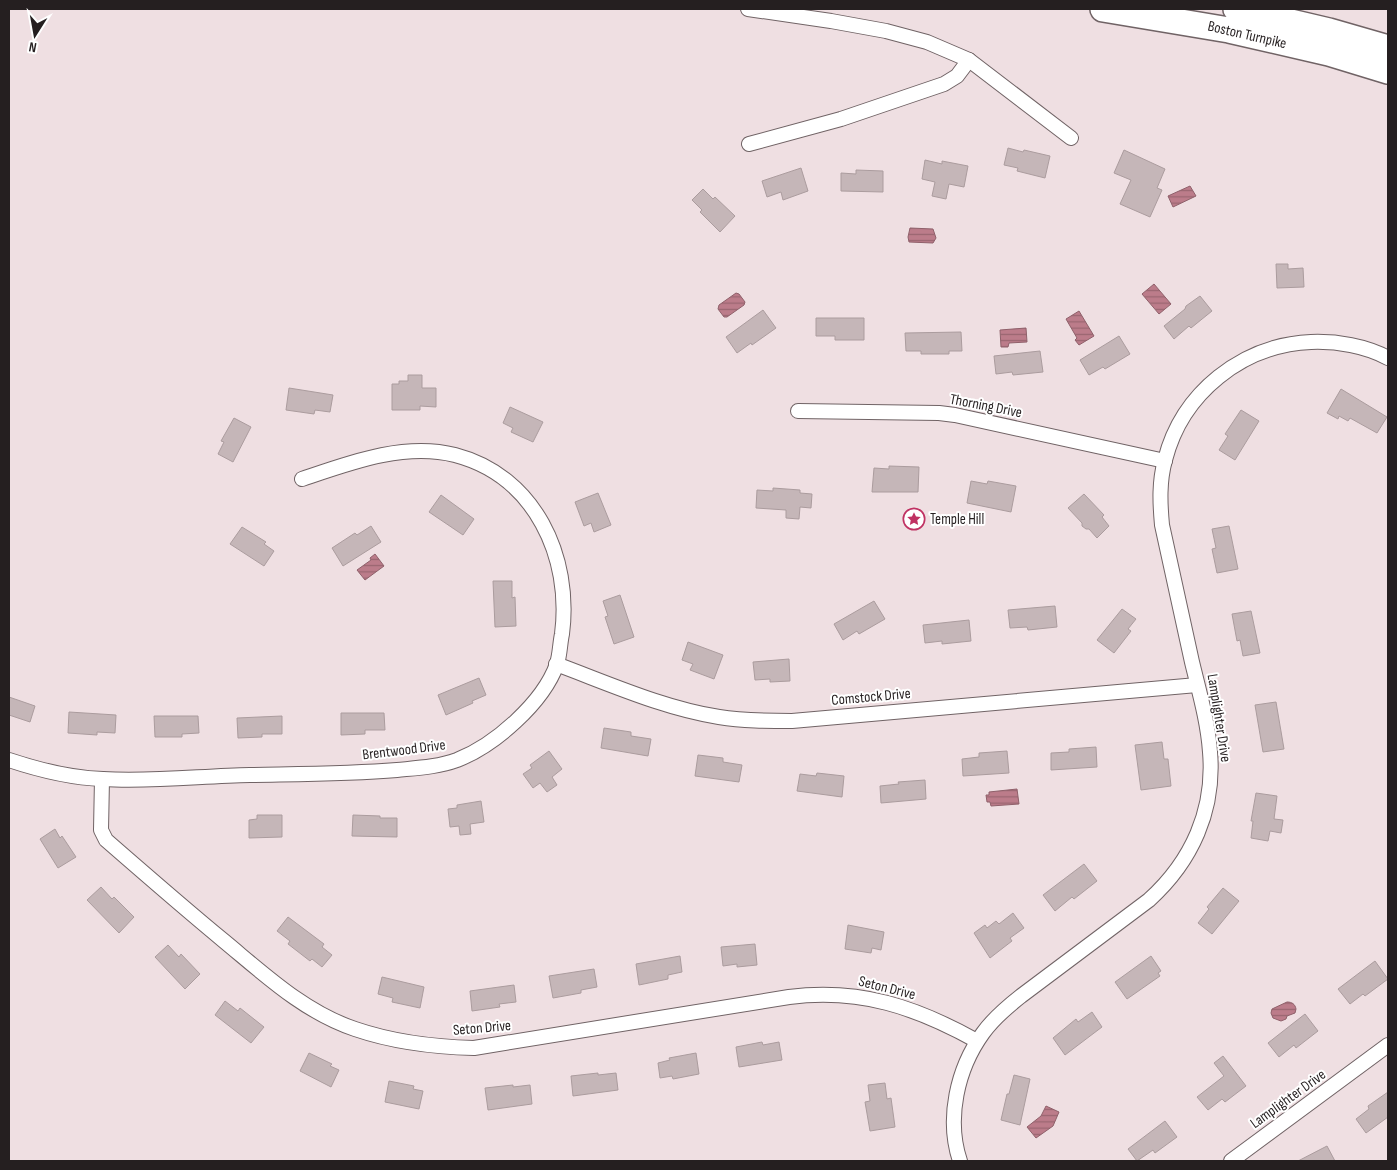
<svg xmlns="http://www.w3.org/2000/svg" width="1397" height="1170" font-family="'Sofia Sans Condensed',sans-serif">
  <style>
    .water { fill: url(#water-rules); stroke: #8f606a }
    .building { fill: #c5b6b8; stroke: #ab9c9e }
    .lines { fill: none; stroke-linecap: round; stroke-linejoin: round }
    .street-casing { stroke: #706365; stroke-width: 16 }
    .highway-casing { stroke: #706365; stroke-width: 28 }
    .street { stroke: #fff; stroke-width: 14 }
    .highway { stroke: #fff; stroke-width: 25 }
    .labels { text-anchor: middle; dominant-baseline: central; stroke-width: 4; stroke-linejoin: round; paint-order: stroke }
    .street-label { font-size: 15px; fill: #251f20; stroke: #fff }
    .poi-label { font-size: 15px; fill: #251f20; stroke: #fff; text-anchor: start }
  </style>
  <defs>
    <pattern id="water-rules" width="6" height="5" patternUnits="userSpaceOnUse" patternTransform="scale(1.25)"><rect width="6" height="5" fill="#bc7c8a"/><path d="M0 2.5h6" fill="none" stroke="#996570"/></pattern>
  </defs>
  <rect width="100%" height="100%" fill="#efdfe2"/>
  <!-- water -->
  <g class="water">
    <polygon points="1190,186 1196,196 1173,207 1168,196"/>
    <polygon points="910,228 933,229 936,238 933,243 909,242 908,237"/>
    <polygon points="1154,284 1171,304 1159,314 1142,294"/>
    <polygon points="736,293 739,294 745,302 744,305 727,317 724,317 718,309 719,305"/>
    <polygon points="1079,311 1094,336 1079,345 1075,340 1077,338 1066,319"/>
    <polygon points="1026,328 1027,342 1009,343 1008,347 1001,347 1000,330"/>
    <polygon points="375,554 384,566 365,580 357,570 371,560 370,558"/>
    <polygon points="1017,789 1019,804 991,806 990,802 987,802 986,795 989,795 989,792"/>
    <path d="M1287 1002C1292 1002 1295 1004 1296 1009L1295 1013 1287 1016 1286 1019 1281 1021 1273 1018 1271 1013 1272 1009Z"/>
    <polygon points="1046,1106 1059,1112 1053,1126 1036,1138 1027,1127 1041,1116"/>
  </g>
  <!-- building -->
  <g class="building">
    <polygon points="1008,148 1023,152 1024,150 1050,156 1045,178 1017,171 1018,168 1004,165"/>
    <polygon points="1124,150 1165,169 1157,188 1162,190 1150,217 1120,204 1131,180 1114,173"/>
    <polygon points="925,160 942,164 942,161 968,166 964,187 949,184 946,199 932,196 935,182 922,179"/>
    <polygon points="801,168 808,191 783,200 781,192 767,197 762,181"/>
    <polygon points="856,170 883,171 883,192 841,191 841,173 856,174"/>
    <polygon points="703,189 713,199 715,197 735,216 720,232 700,212 702,210 692,200"/>
    <polygon points="1276,264 1288,264 1288,269 1303,268 1304,287 1277,288"/>
    <polygon points="1200,296 1212,311 1191,328 1189,326 1174,339 1164,326 1185,309 1186,306"/>
    <polygon points="763,310 776,328 752,345 751,343 737,353 726,337"/>
    <polygon points="816,318 864,318 864,340 835,340 835,336 816,336"/>
    <polygon points="961,332 962,351 949,351 949,354 921,354 921,351 906,351 905,333"/>
    <polygon points="1119,336 1130,354 1105,369 1103,367 1089,375 1080,360"/>
    <polygon points="1040,351 1043,372 1013,375 1012,372 996,374 994,356"/>
    <polygon points="408,375 422,375 422,388 436,388 436,407 420,406 420,410 392,410 392,384 399,384 399,381 408,381"/>
    <polygon points="289,388 333,395 330,412 315,410 314,414 286,410"/>
    <polygon points="1341,389 1387,417 1377,433 1350,418 1348,421 1339,416 1338,419 1327,413"/>
    <polygon points="510,407 543,422 533,442 511,432 513,428 503,423"/>
    <polygon points="1241,410 1259,421 1235,460 1219,450 1228,436 1225,434"/>
    <polygon points="234,418 251,427 233,462 218,454 224,442 221,441"/>
    <polygon points="889,466 919,467 918,492 872,492 874,468 889,469"/>
    <polygon points="971,481 987,484 988,481 1016,486 1011,512 967,503"/>
    <polygon points="773,488 800,490 800,493 812,494 811,508 800,507 799,519 786,518 786,510 756,508 757,490 773,491"/>
    <polygon points="598,493 611,525 594,532 591,523 584,526 575,502"/>
    <polygon points="1084,494 1104,515 1102,517 1109,526 1097,538 1089,529 1086,529 1082,526 1082,523 1068,508"/>
    <polygon points="441,495 474,519 463,535 429,512"/>
    <polygon points="371,526 381,542 343,566 332,548 355,533 357,535"/>
    <polygon points="1229,526 1238,569 1217,573 1212,549 1216,548 1212,529"/>
    <polygon points="242,527 266,542 264,544 274,551 264,566 230,544"/>
    <polygon points="493,581 512,581 512,598 515,597 516,626 495,627"/>
    <polygon points="620,595 634,637 614,644 605,617 608,616 603,601"/>
    <polygon points="874,601 885,619 859,634 857,631 843,640 834,624"/>
    <polygon points="1055,606 1057,627 1028,630 1027,627 1010,628 1008,610"/>
    <polygon points="1122,609 1136,619 1128,629 1131,631 1114,653 1097,640"/>
    <polygon points="1251,611 1260,653 1243,656 1240,640 1237,641 1232,614"/>
    <polygon points="969,620 971,641 942,644 942,641 925,643 923,625"/>
    <polygon points="688,642 723,655 714,679 690,670 693,664 682,660"/>
    <polygon points="789,659 790,681 770,682 770,679 755,680 753,662"/>
    <polygon points="479,678 486,695 472,701 473,703 446,715 438,695"/>
    <polygon points="9,697 35,706 30,722 9,715"/>
    <polygon points="1276,702 1284,749 1263,752 1255,705"/>
    <polygon points="69,712 116,715 115,733 97,732 97,735 68,733"/>
    <polygon points="341,713 384,713 385,730 365,730 365,734 341,735"/>
    <polygon points="154,716 198,716 199,733 182,734 182,737 155,737"/>
    <polygon points="282,716 282,734 262,734 262,737 238,738 237,718"/>
    <polygon points="604,728 631,732 631,736 651,739 648,756 601,748"/>
    <polygon points="1162,742 1164,759 1168,759 1171,786 1141,790 1135,745"/>
    <polygon points="1096,747 1097,767 1051,770 1051,753 1069,752 1069,749"/>
    <polygon points="549,751 562,769 552,777 557,785 547,792 540,783 533,788 523,774 532,768 530,765"/>
    <polygon points="1007,751 1009,773 963,776 962,759 979,757 979,753"/>
    <polygon points="698,755 723,758 723,762 742,765 739,782 695,776"/>
    <polygon points="817,773 844,776 842,797 797,791 800,774 816,776"/>
    <polygon points="925,780 926,799 881,803 880,786 899,784 898,782"/>
    <polygon points="1256,793 1277,796 1274,819 1283,820 1281,833 1270,831 1268,841 1251,838 1253,821 1251,821"/>
    <polygon points="481,801 484,822 470,824 471,834 460,835 459,826 450,827 448,809 457,808 457,805"/>
    <polygon points="257,815 282,815 282,837 249,838 249,820 257,819"/>
    <polygon points="353,815 380,816 380,818 397,818 397,837 352,836"/>
    <polygon points="55,829 60,838 62,836 76,857 58,868 40,839"/>
    <polygon points="1084,864 1097,881 1074,899 1072,897 1055,911 1043,895"/>
    <polygon points="101,887 112,899 114,897 134,917 119,933 87,900"/>
    <polygon points="1223,888 1239,901 1212,934 1198,923 1209,909 1207,907"/>
    <polygon points="1013,913 1024,928 1010,938 1012,941 990,958 974,933 985,925 987,928 996,921 999,924"/>
    <polygon points="288,917 324,944 322,947 332,955 322,967 312,959 310,961 288,944 290,941 277,931"/>
    <polygon points="848,925 884,932 881,950 872,948 871,953 845,949"/>
    <polygon points="755,944 757,965 737,967 737,964 723,966 721,947"/>
    <polygon points="168,945 179,957 181,954 200,974 185,989 155,957"/>
    <polygon points="680,956 682,972 668,975 668,979 639,985 636,964"/>
    <polygon points="1151,956 1161,971 1158,973 1160,976 1127,999 1115,982"/>
    <polygon points="1375,961 1388,979 1365,996 1363,994 1350,1004 1338,989"/>
    <polygon points="594,969 597,987 581,990 581,993 553,998 549,976"/>
    <polygon points="382,977 424,987 420,1008 392,1002 393,998 378,994"/>
    <polygon points="514,985 516,1002 499,1004 500,1007 472,1011 470,991"/>
    <polygon points="225,1001 238,1011 240,1008 264,1027 251,1043 215,1015"/>
    <polygon points="1092,1012 1102,1027 1065,1055 1053,1038 1076,1019 1078,1022"/>
    <polygon points="1305,1014 1318,1031 1296,1048 1294,1045 1279,1057 1268,1043"/>
    <polygon points="762,1042 763,1045 779,1042 782,1060 739,1067 736,1047"/>
    <polygon points="309,1053 332,1064 330,1066 339,1070 331,1087 300,1071"/>
    <polygon points="696,1053 699,1074 673,1079 672,1076 660,1078 658,1063 670,1060 669,1058"/>
    <polygon points="1223,1056 1246,1086 1225,1102 1222,1099 1208,1110 1197,1097 1224,1076 1214,1063"/>
    <polygon points="598,1073 598,1075 616,1073 618,1090 573,1096 571,1076"/>
    <polygon points="1014,1075 1030,1079 1020,1125 1001,1120 1007,1094 1009,1094"/>
    <polygon points="389,1081 414,1086 413,1089 423,1091 419,1109 385,1102"/>
    <polygon points="885,1083 887,1099 891,1098 895,1127 870,1131 865,1102 870,1101 868,1085"/>
    <polygon points="513,1085 513,1087 530,1085 532,1104 488,1110 485,1088"/>
    <polygon points="1388,1092 1388,1117 1366,1133 1356,1119 1369,1109 1368,1106"/>
    <polygon points="1165,1121 1177,1137 1155,1153 1153,1150 1137,1161 1128,1149"/>
    <polygon points="1327,1146 1335,1161 1298,1161"/>
  </g>
  <g class="lines">
    <!-- street casing -->
    <g class="street-casing">
      <g id="street">
        <polyline points="748,9 831,21 886,31 927,42 969,60 1071,138"/>
        <polyline points="749,144 841,119 944,84 957,76 969,60"/>
        <polyline points="798,411 939,413 955,415 1165,461"/>
        <path d="M556 664C610 684 663 708 719 717 743 721 767 721 792 721L1197 685"/>
        <path d="M9 760C39 770 71 778 103 779 152 782 201 776 250 775 299 774 348 774 397 770 417 768 438 767 457 760 495 745 543 703 557 664 560 654 560 643 562 634 572 557 535 476 455 455 404 442 349 463 302 479"/>
        <path d="M102 779 101 830 106 840C145 874 184 908 224 941 264 974 304 1012 355 1029 393 1042 434 1047 474 1048L789 997C860 988 916 1007 977 1041"/>
        <path d="M960 1161C946 1119 957 1069 983 1033 993 1019 1007 1007 1021 996L1149 900C1192 861 1215 810 1210 752 1208 722 1199 691 1192 662 1182 616 1172 570 1162 525 1160 503 1159 482 1165 460 1182 393 1242 345 1311 342 1337 341 1366 346 1388 358"/>
        <polyline points="1231,1161 1388,1045"/>
      </g>
    </g>
    <!-- highway casing -->
    <g class="highway-casing">
      <g id="highway">
        <polyline points="1103,9 1229,30 1329,53 1388,71"/>
        <polyline points="1236,9 1329,31 1388,48"/>
      </g>
    </g>
    <!-- street -->
    <use href="#street" class="street"/>
    <!-- highway -->
    <use href="#highway" class="highway"/>
  </g>
  <!-- icons -->
  <defs>
    <g id="sight-ring" transform="scale(1.125)"><circle r="9.5" fill="#fff" stroke="#c03263" stroke-width="1.5"/><path d="M0-6L1.8-2.2L6-1.7L2.9 1.2L3.7 5.4L0 3.3L-3.7 5.4L-2.9 1.2L-6-1.7L-1.8-2.2Z" fill="#c03263"/></g>
  </defs>
  <g fill-rule="evenodd">
    <use href="#sight-ring" x="914" y="519"/>
  </g>
  <g class="labels">
    <!-- street labels -->
    <g class="street-label">
      <text transform="translate(1247 35) rotate(13)">Boston Turnpike</text>
      <text transform="translate(986 406) rotate(11)">Thorning Drive</text>
      <text transform="translate(871 697) rotate(-5)">Comstock Drive</text>
      <text transform="translate(1219 718) rotate(81)">Lamplighter Drive</text>
      <text transform="translate(404 750) rotate(-7)">Brentwood Drive</text>
      <text transform="translate(887 988) rotate(14)">Seton Drive</text>
      <text transform="translate(482 1028) rotate(-5)">Seton Drive</text>
      <text transform="translate(1288 1099) rotate(-36)">Lamplighter Drive</text>
    </g>
    <!-- poi labels -->
    <g class="poi-label">
      <text x="930" y="519">Temple Hill</text>
    </g>
  </g>
  <!-- border -->
  <rect width="1397" height="1170" fill="none" stroke="#251f20" stroke-width="20"/>
  <!-- north arrow -->
  <g transform="translate(35 35) rotate(191)" stroke="#ffffff" stroke-width="4" paint-order="stroke">
  <path d="M0-4L9 19L0 12L-9 19Z" fill="#251f20"/>
  <text y="-8" font-size="14" font-weight="bold" text-anchor="middle" fill="#251f20">N</text>
  </g>
</svg>
